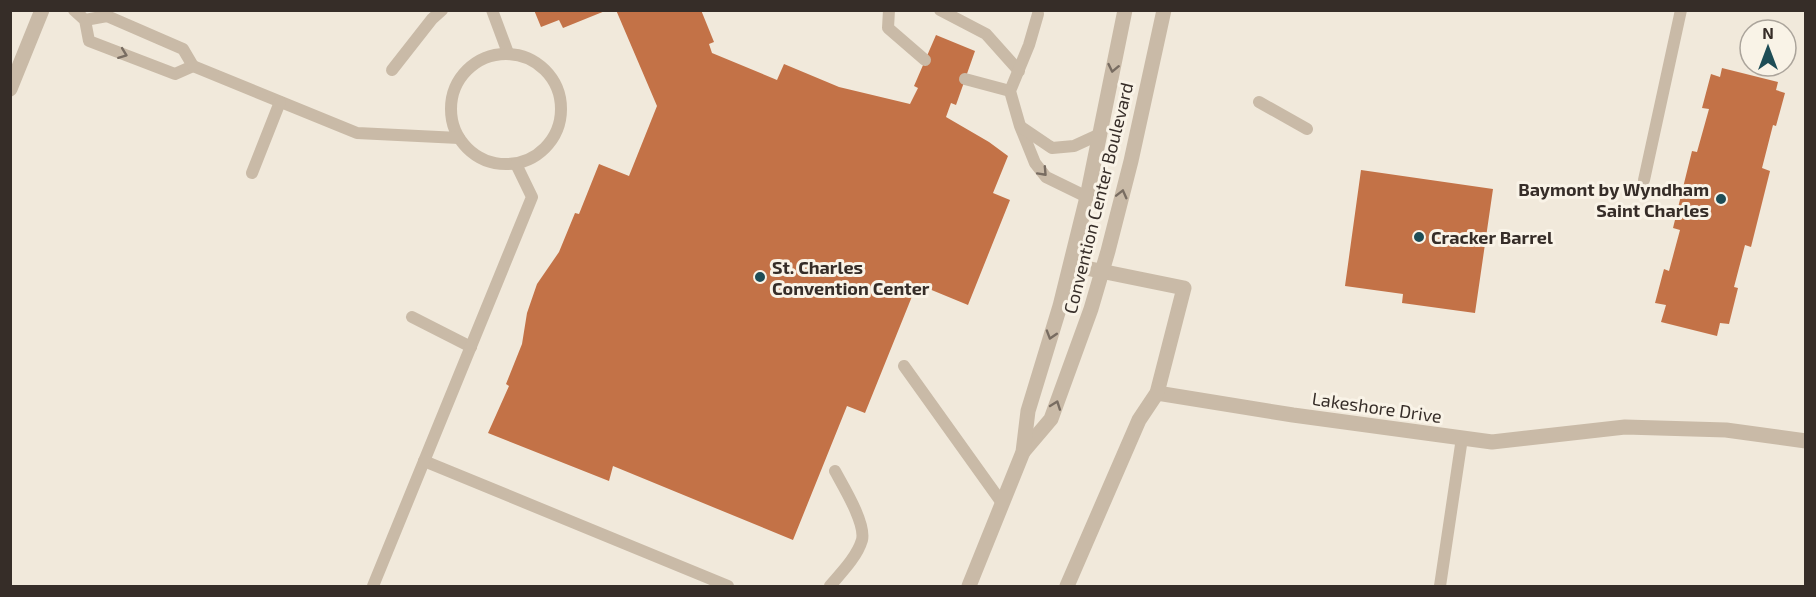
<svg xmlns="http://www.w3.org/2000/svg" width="1816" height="597" font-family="'Exo 2',sans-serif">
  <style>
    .building { fill: #c37247 }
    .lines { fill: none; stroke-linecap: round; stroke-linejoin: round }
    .service { stroke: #c9baa7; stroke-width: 12 }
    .minor { stroke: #c9baa7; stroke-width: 15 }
    .tertiary { stroke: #c9baa7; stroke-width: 15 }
    .oneway { stroke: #786c61 }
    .poi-dot { fill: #1e4d56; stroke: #f9f3e7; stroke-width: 2 }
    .labels { text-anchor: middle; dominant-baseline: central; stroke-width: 6; stroke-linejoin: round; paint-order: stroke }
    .poi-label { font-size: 18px; font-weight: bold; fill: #362d28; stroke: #f9f3e7; text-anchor: start }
    .street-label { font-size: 18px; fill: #362d28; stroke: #f9f3e7 }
  </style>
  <rect width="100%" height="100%" fill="#f1e9db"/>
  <!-- building -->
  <g class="building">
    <polygon points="534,10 605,10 605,11 563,28 559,20 541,27"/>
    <polygon points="616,10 701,10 714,42 709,44 712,53 777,80 784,64 839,87 910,104 918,88 914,86 936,35 975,51 956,105 951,103 946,117 989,142 1008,156 993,193 1010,200 968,305 917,284 865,413 847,406 793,540 613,466 609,481 488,433 509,386 506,384 522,344 527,313 537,284 559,252 575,213 579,214 599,164 629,176 657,106"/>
    <polygon points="1722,68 1778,82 1776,90 1785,93 1776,126 1773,125 1762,168 1770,171 1751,247 1745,245 1734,287 1738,288 1729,324 1720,323 1717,336 1661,322 1666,305 1655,303 1664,269 1669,271 1680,230 1673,228 1692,151 1697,152 1709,109 1702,108 1711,74 1720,77"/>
    <polygon points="1361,170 1493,189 1475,313 1402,303 1403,294 1345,286"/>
  </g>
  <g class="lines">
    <!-- service -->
    <g class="service">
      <polyline points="74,10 85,20 89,41 175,74 193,66 183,49 107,16 85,20"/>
      <polyline points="492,10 508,53"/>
      <polyline points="889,10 888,28 925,60"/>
      <polyline points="940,10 986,34 1019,71"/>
      <polyline points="1038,14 1029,45 1010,91 1020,126 1035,163 1046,177 1087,197"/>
      <circle cx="506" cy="109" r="55"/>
      <polyline points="193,66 357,133 459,138"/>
      <polyline points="392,70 432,19 442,10"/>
      <polyline points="965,79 1010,91"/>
      <polyline points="1259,102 1307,129"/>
      <polyline points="1021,127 1052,148 1074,146 1098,135"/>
      <polyline points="252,173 280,102"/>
      <polyline points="1644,180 1681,10"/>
      <polyline points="412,317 471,347"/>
      <polyline points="904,366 1002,503"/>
      <polyline points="424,461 728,586"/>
      <polyline points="373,586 532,197 516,164"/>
      <path d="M830 586C841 573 857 557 862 540 866 523 843 486 835 471"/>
      <polyline points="1440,586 1462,438"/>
    </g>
    <!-- minor -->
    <g class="minor">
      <polyline points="10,89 42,10"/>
      <polyline points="1157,393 1293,415 1492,442 1625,427 1726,430 1806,441"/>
      <polyline points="1067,586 1139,420 1157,393 1184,288 1071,265"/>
    </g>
    <!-- tertiary -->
    <g class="tertiary">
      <polyline points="1023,452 1051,419 1091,309 1108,251 1131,161 1164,10"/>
      <polyline points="969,586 1023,452 1028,411 1060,306 1087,197 1125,10"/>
    </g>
  </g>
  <!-- one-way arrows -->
  <defs><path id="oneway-chevron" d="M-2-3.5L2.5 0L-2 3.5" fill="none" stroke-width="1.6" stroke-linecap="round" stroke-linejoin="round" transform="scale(1.5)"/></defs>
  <g class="oneway">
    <use href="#oneway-chevron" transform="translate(123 54) rotate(21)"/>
    <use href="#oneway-chevron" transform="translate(1113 68) rotate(102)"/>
    <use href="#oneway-chevron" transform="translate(1043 172) rotate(47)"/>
    <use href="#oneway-chevron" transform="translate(1122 194) rotate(-76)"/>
    <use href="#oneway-chevron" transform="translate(1051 335) rotate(107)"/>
    <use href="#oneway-chevron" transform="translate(1056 405) rotate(-70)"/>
  </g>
  <!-- markers -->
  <g class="poi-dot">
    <circle cx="1721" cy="199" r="6"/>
    <circle cx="1419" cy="237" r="6"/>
    <circle cx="760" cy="277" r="6"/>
  </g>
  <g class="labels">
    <!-- poi labels -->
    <g class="poi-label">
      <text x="1709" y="189" text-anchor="end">Baymont by Wyndham<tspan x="1709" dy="21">Saint Charles</tspan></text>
      <text x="1431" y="237">Cracker Barrel</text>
      <text x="772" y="267">St. Charles<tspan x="772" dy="21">Convention Center</tspan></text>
    </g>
    <!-- street labels -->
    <g class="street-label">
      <text transform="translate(1098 198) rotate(-76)">Convention Center Boulevard</text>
      <text transform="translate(1377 407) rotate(8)">Lakeshore Drive</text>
    </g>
  </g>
  <!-- border -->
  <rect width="1816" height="597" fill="none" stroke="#362d28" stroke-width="24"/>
  <!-- north arrow -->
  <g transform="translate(1768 48)"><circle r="28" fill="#f9f3e7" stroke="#aba49b" stroke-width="1.5"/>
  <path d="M0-4.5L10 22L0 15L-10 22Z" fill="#1e4d56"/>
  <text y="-9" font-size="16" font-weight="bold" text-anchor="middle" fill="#362d28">N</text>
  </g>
</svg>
